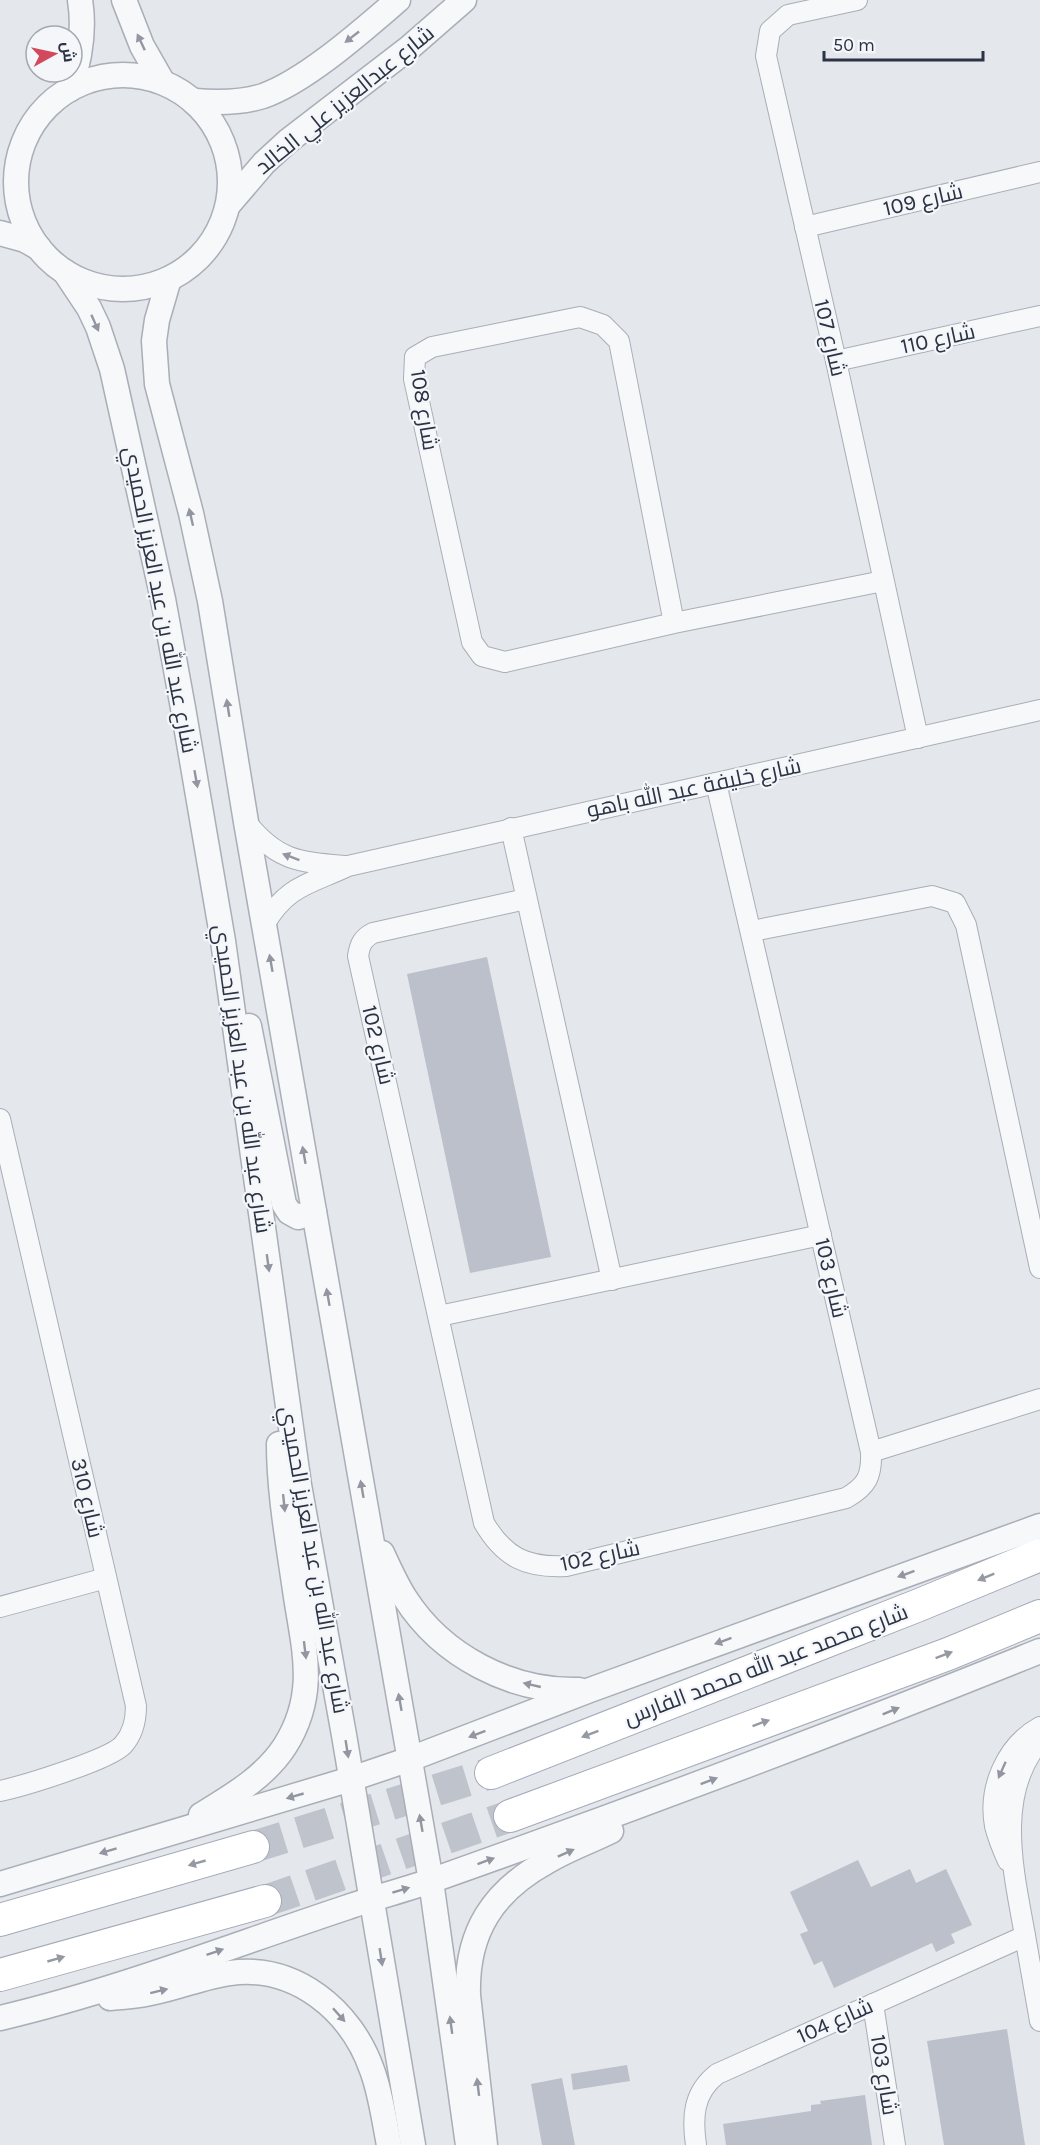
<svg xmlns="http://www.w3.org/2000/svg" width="1040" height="2145" font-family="Karla,Cairo,sans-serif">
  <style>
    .building { fill: #bbc0ca }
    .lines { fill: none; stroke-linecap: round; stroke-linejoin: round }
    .primary-tunnel { stroke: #bfc3cb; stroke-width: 32; stroke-dasharray: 32 16; stroke-linecap: butt }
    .minor-casing { stroke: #a9aeb7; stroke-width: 22 }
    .tertiary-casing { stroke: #a9aeb7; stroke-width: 27 }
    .primary-casing { stroke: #a3abb8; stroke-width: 34 }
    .minor { stroke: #f7f8fa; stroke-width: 20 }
    .tertiary { stroke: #f7f8fa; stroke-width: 24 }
    .primary { stroke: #fff; stroke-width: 32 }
    .oneway { fill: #9196a0 }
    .oneway2 { fill: #959aa2 }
    .labels { text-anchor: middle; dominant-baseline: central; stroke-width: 4.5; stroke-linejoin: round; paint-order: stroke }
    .street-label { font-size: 22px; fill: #2b3445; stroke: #f4f6f9 }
  </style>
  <rect width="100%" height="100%" fill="#e4e7ec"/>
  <!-- building -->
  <g class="building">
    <polygon points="487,957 551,1257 470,1273 407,974"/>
    <polygon points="858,1860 871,1887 910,1869 916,1883 946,1869 972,1925 951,1934 955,1943 936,1952 932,1943 834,1988 822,1961 814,1965 800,1934 808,1931 790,1892"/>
    <polygon points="1007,2029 1025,2145 944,2145 927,2041"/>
    <polygon points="627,2065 630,2081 573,2090 571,2074"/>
    <polygon points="562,2078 575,2145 542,2145 531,2084"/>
    <polygon points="865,2095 872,2145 726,2145 723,2124 811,2111 811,2105 821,2104 820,2101"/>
  </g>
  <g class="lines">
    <!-- primary-tunnel -->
    <g class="primary-tunnel">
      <polyline points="253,1847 491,1773"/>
      <polyline points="265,1901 510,1816"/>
    </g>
    <!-- minor casing -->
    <g class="minor-casing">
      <g id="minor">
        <polyline points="857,0 788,15 770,31 766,56 836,361 918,738"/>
        <polyline points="805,227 1040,172"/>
        <polyline points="836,361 1040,316"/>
        <polyline points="674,623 505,662 482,656 472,642 414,379 415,357 432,347 580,317 603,325 619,341 674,623 883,581"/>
        <path d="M246 822C277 861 299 862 345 866"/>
        <polyline points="511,828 612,1280"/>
        <path d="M526 899 373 933C363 938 360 944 358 956L484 1523C504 1557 526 1568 566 1566L846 1498C867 1486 872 1476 871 1452L716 783"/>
        <path d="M264 925C287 885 310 884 348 866L1040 710"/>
        <polyline points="752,931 932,896 955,903 966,925 1040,1268"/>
        <path d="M0 1119 136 1706C136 1721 133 1734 123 1745 109 1760 23 1786 0 1791"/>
        <polyline points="439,1316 821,1235"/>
        <polyline points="871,1452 1040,1399"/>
        <polyline points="0,1607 106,1578"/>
        <path d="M1040 1741C995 1793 1013 1869 1024 1930 1029 1960 1035 1991 1040 2021"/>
        <path d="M1008 1861C1003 1850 998 1838 995 1826 988 1788 1006 1746 1040 1727"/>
        <polyline points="873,2004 895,2145"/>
        <path d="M696 2145C692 2117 693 2093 717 2074L1025 1936"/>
      </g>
    </g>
    <!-- tertiary casing -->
    <g class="tertiary-casing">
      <g id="tertiary">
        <polyline points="124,0 142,46 162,81"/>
        <circle cx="123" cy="182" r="107"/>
        <path d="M70 89C80 60 85 31 80 0"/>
        <path d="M195 101C218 103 241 103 263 96 306 81 363 30 398 0"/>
        <polyline points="229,204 264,163 288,141 409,48 464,0"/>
        <polyline points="0,233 25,240 39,248"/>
        <polyline points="65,272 89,308 98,327 112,369 163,599 183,708 223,941 299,1485 344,1735 413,2145"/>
        <polyline points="169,279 157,320 154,341 157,384 191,513 210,601 246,822 431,1881 468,2145"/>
        <polyline points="249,1026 284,1204 289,1212 298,1217 314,1212"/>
        <path d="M382 1553C389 1568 396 1584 405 1598 442 1656 511 1692 579 1690"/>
        <path d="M201 1815C232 1796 265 1777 285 1746 319 1692 303 1647 295 1590 288 1542 279 1492 279 1444"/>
        <polyline points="0,1884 351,1779 410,1759 590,1690 1040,1526"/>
        <path d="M110 1998C125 1997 140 1996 155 1992 180 1987 205 1976 230 1973 295 1964 351 2010 372 2070 381 2094 384 2120 389 2145"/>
        <path d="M0 2018C119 1990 233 1945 348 1907 376 1897 405 1890 433 1880 637 1808 839 1732 1040 1651"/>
        <path d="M485 2145 468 1995C466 1932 493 1891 548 1861 568 1849 591 1841 611 1831"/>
      </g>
    </g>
    <!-- primary casing -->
    <g class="primary-casing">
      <g id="primary">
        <polyline points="491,1773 919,1605 1040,1555"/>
        <polyline points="510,1816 948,1654 1040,1616"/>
        <polyline points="0,1920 253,1847"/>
        <polyline points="0,1975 265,1901"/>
      </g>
    </g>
    <!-- minor -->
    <use href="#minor" class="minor"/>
    <!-- tertiary -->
    <use href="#tertiary" class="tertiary"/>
    <!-- primary -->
    <use href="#primary" class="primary"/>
  </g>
  <!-- one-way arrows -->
  <defs><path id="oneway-solid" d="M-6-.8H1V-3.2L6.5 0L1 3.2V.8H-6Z" transform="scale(1.5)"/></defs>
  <g class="oneway">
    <use href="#oneway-solid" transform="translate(352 37) rotate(142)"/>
    <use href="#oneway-solid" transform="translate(141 42) rotate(-115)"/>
    <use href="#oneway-solid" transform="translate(95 323) rotate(66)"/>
    <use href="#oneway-solid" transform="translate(191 517) rotate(-103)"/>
    <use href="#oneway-solid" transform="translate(228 708) rotate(-99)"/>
    <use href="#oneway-solid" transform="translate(196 779) rotate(80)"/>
    <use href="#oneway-solid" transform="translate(291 857) rotate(-159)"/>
    <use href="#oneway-solid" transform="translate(271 963) rotate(-100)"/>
    <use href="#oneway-solid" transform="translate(304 1155) rotate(-100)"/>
    <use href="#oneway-solid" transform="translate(268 1263) rotate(82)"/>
    <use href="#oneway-solid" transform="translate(328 1297) rotate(-100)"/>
    <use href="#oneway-solid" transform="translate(362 1489) rotate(-100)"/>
    <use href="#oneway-solid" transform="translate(284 1503) rotate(84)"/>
    <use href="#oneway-solid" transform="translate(906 1574) rotate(160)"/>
    <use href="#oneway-solid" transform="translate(723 1641) rotate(160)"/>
    <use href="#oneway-solid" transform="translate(305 1650) rotate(83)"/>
    <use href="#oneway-solid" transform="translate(532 1685) rotate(-167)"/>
    <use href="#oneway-solid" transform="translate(400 1702) rotate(-100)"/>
    <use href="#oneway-solid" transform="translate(891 1711) rotate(-22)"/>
    <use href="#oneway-solid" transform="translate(477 1734) rotate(159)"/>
    <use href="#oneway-solid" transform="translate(347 1749) rotate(81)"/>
    <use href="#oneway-solid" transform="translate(1002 1770) rotate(114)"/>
    <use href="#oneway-solid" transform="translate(709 1781) rotate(-21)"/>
    <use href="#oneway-solid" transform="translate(295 1796) rotate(164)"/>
    <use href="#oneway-solid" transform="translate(421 1823) rotate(-100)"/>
    <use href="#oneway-solid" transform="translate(108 1851) rotate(163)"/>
    <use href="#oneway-solid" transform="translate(566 1853) rotate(-24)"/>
    <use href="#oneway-solid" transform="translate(486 1861) rotate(-20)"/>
    <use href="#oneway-solid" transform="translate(401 1890) rotate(-17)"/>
    <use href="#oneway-solid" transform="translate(215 1952) rotate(-19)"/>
    <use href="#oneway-solid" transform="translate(381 1957) rotate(81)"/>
    <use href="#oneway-solid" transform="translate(159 1991) rotate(-14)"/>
    <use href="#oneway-solid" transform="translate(339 2015) rotate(48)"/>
    <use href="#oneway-solid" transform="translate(451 2025) rotate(-98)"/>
    <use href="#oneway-solid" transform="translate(478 2087) rotate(-97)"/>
  </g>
  <g class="oneway2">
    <use href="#oneway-solid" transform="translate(986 1577) rotate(158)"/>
    <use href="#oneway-solid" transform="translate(944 1655) rotate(-21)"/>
    <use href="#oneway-solid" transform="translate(761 1723) rotate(-20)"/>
    <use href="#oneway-solid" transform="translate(590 1734) rotate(159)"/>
    <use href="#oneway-solid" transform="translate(197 1863) rotate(164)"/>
    <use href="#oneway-solid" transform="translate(56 1959) rotate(-16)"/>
  </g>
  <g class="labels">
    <!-- street labels -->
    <g class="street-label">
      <text transform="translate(345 100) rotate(-39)">شارع عبدالعزيز علي الخالد</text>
      <text transform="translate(923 200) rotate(-13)">شارع 109</text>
      <text transform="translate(830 338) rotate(77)">شارع 107</text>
      <text transform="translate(938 339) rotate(-12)">شارع 110</text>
      <text transform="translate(424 410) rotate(81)">شارع 108</text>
      <text transform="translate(160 600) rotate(79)">شارع عبد الله بن عبد العزيز الحميدي</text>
      <text transform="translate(694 788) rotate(-12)">شارع خليفة عبد الله باهو</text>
      <text transform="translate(378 1045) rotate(77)">شارع 102</text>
      <text transform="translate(242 1079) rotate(82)">شارع عبد الله بن عبد العزيز الحميدي</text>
      <text transform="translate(831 1278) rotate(77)">شارع 103</text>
      <text transform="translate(87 1498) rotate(77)">شارع 310</text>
      <text transform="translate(600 1556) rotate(-12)">شارع 102</text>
      <text transform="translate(314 1560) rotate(80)">شارع عبد الله بن عبد العزيز الحميدي</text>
      <text transform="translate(766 1665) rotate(-21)">شارع محمد عبد الله محمد الفارس</text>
      <text transform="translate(835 2021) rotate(-24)">شارع 104</text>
      <text transform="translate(884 2075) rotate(81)">شارع 103</text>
    </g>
  </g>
  <!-- north arrow -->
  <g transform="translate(54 54) rotate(82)"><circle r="28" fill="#f4f6f9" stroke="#a4a8b1" stroke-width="1.5"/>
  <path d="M0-4.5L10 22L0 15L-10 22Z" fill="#d1495b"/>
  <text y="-9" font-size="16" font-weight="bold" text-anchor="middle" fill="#2b3445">ش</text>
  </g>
  <!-- scale -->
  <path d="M824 51v9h159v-9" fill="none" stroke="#2b3445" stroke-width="3"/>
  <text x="833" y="51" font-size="18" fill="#2b3445" stroke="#f4f6f9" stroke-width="4.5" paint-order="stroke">50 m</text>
</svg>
